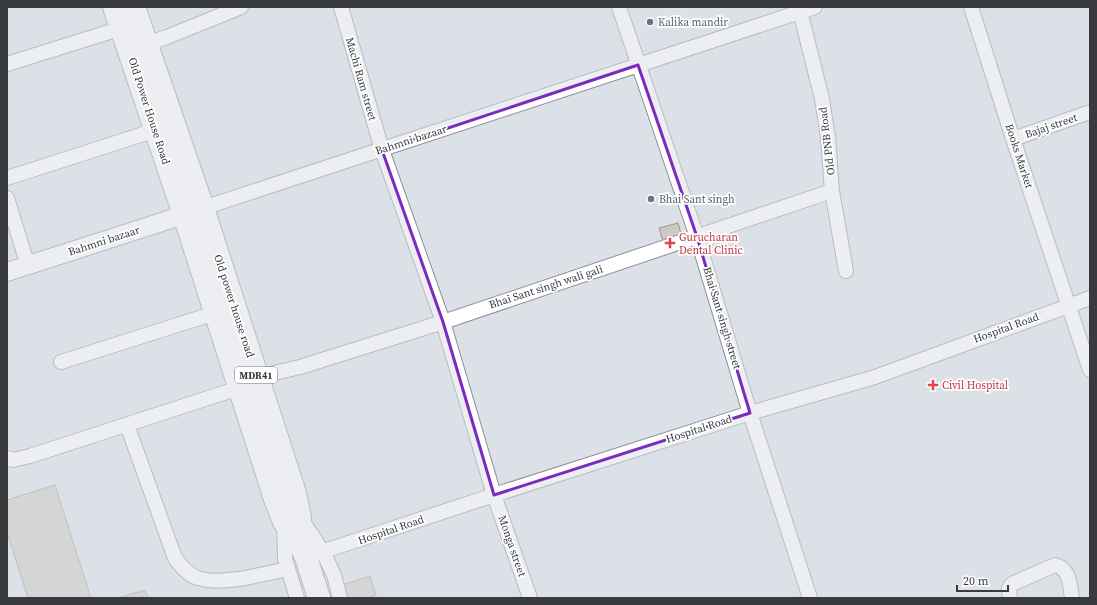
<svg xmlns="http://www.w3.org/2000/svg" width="1097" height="605" font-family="'Source Serif 4',serif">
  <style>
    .building { fill: #cec7c2; stroke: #9d9792 }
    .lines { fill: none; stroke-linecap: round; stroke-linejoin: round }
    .minor-casing { stroke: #8d9097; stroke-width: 16 }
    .tertiary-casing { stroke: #8d9097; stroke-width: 20 }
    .trunk-casing { stroke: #8d9097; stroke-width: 24 }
    .minor { stroke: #fff; stroke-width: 14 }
    .tertiary { stroke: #fff; stroke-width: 18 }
    .trunk { stroke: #fff; stroke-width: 22 }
    .marked { fill: none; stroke: #7b2cbf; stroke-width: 3; stroke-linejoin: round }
    .worship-dot { fill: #6b7280; stroke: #fff; stroke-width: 1.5 }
    .health-dot { fill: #e0444e; stroke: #fff; stroke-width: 1.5 }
    .labels { text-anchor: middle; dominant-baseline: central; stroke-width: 3.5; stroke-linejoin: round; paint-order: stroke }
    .shield { fill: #fff; stroke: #747577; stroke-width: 1 }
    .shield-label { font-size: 10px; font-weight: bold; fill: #383a3d }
    .worship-label { font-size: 11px; fill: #5b616d; stroke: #fff; text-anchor: start }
    .street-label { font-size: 11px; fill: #383a3d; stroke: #fff }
    .health-label { font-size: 11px; fill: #be3a42; stroke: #fff; text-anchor: start }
  </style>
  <rect width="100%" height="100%" fill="#dce0e7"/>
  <!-- building -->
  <g class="building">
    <polygon points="678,223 682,237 663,242 659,228"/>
    <polygon points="55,485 91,598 28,598 7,532 7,500"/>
    <polygon points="370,576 376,595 367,598 346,598 342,585"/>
    <polygon points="145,590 148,598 118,598"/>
  </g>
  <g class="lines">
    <!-- minor casing -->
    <g class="minor-casing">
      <g id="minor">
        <polyline points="341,7 382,150 443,322 494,495 530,598"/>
        <polyline points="619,7 697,237 750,413 810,598"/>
        <polyline points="799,7 822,99 828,137 832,191 846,271"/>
        <polyline points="971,7 1013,139 1090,370"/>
        <polyline points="146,44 167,37 241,7"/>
        <polyline points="7,64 122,28"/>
        <polyline points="1013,139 1090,112"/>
        <polyline points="7,178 156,130"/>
        <polyline points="7,198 28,266"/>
        <polyline points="203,208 815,7"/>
        <polyline points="61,362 215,313"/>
        <polyline points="257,377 300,367 443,322 832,191"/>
        <path d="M127 425 175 558C181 566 188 575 198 578 221 586 263 574 288 569"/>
        <polyline points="7,458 13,460 30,456 239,388"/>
        <polyline points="300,517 323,552 334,575 340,598"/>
        <polyline points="284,522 285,559 297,598"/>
        <polyline points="306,557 494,495 750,413 875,377 1090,298"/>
        <path d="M1010 598 1009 588 1012 584 1055 565C1070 568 1070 586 1072 598"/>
      </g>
    </g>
    <!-- tertiary casing -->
    <g class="tertiary-casing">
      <polyline id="tertiary" points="7,272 196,211"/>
    </g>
    <!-- trunk casing -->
    <g class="trunk-casing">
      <g id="trunk">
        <polyline points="114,7 184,215 275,499 284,522 299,542 306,557 319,598"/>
        <polyline points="134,7 203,208 295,493 300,517 299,542"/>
      </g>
    </g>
    <!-- minor -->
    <use href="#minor" class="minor"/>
    <!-- tertiary -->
    <use href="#tertiary" class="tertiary"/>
    <!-- trunk -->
    <use href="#trunk" class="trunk"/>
  </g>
  <!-- marked area -->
  <path d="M0 0H1097V605H0ZM638 65 697 237 750 413 494 495 443 322 382 150Z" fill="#dce0e7" fill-opacity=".55" fill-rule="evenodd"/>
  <path class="marked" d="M638 65 697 237 750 413 494 495 443 322 382 150Z"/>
  <!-- markers -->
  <g class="worship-dot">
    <circle cx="650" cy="22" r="4"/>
    <circle cx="651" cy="199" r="4"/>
  </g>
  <g class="health-dot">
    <path d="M668 237h4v4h4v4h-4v4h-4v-4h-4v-4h4z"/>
    <path d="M931 379h4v4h4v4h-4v4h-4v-4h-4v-4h4z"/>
  </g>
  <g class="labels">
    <!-- shield labels -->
    <rect class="shield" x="235" y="367" width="42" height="16" rx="3"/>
    <g class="shield-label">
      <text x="256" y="375">MDR41</text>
    </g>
    <!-- worship labels -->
    <g class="worship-label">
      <text x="658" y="22">Kalika mandir</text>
      <text x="659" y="199">Bhai Sant singh</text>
    </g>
    <!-- street labels -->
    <g class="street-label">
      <text transform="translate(361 79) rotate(74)">Machi Ram street</text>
      <text transform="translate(149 111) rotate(72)">Old Power House Road</text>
      <text transform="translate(1051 126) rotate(-19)">Bajaj street</text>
      <text transform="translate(411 140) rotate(-18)">Bahmni bazaar</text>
      <text transform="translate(827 141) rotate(-97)">Old PNB Road</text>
      <text transform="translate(1019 156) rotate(72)">Books Market</text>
      <text transform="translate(104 241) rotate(-18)">Bahmni bazaar</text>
      <text transform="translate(546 287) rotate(-18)">Bhai Sant singh wali gali</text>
      <text transform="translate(234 306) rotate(72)">Old power house road</text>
      <text transform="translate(722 318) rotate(73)">Bhai Sant singh street</text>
      <text transform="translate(1006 328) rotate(-20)">Hospital Road</text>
      <text transform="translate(699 429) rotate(-18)">Hospital Road</text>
      <text transform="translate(391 530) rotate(-19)">Hospital Road</text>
      <text transform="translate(512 546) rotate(71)">Monga street</text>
    </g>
    <!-- health labels -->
    <g class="health-label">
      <text x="679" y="237">Gurucharan<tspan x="679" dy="13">Dental Clinic</tspan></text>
      <text x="942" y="385">Civil Hospital</text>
    </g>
  </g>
  <!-- border -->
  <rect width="1097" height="605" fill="none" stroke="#383a3d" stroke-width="16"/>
  <!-- scale -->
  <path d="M957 585v6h51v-6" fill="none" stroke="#383a3d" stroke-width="2"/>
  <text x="963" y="585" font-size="12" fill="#383a3d" stroke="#ffffff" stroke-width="3" paint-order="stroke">20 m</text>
</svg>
